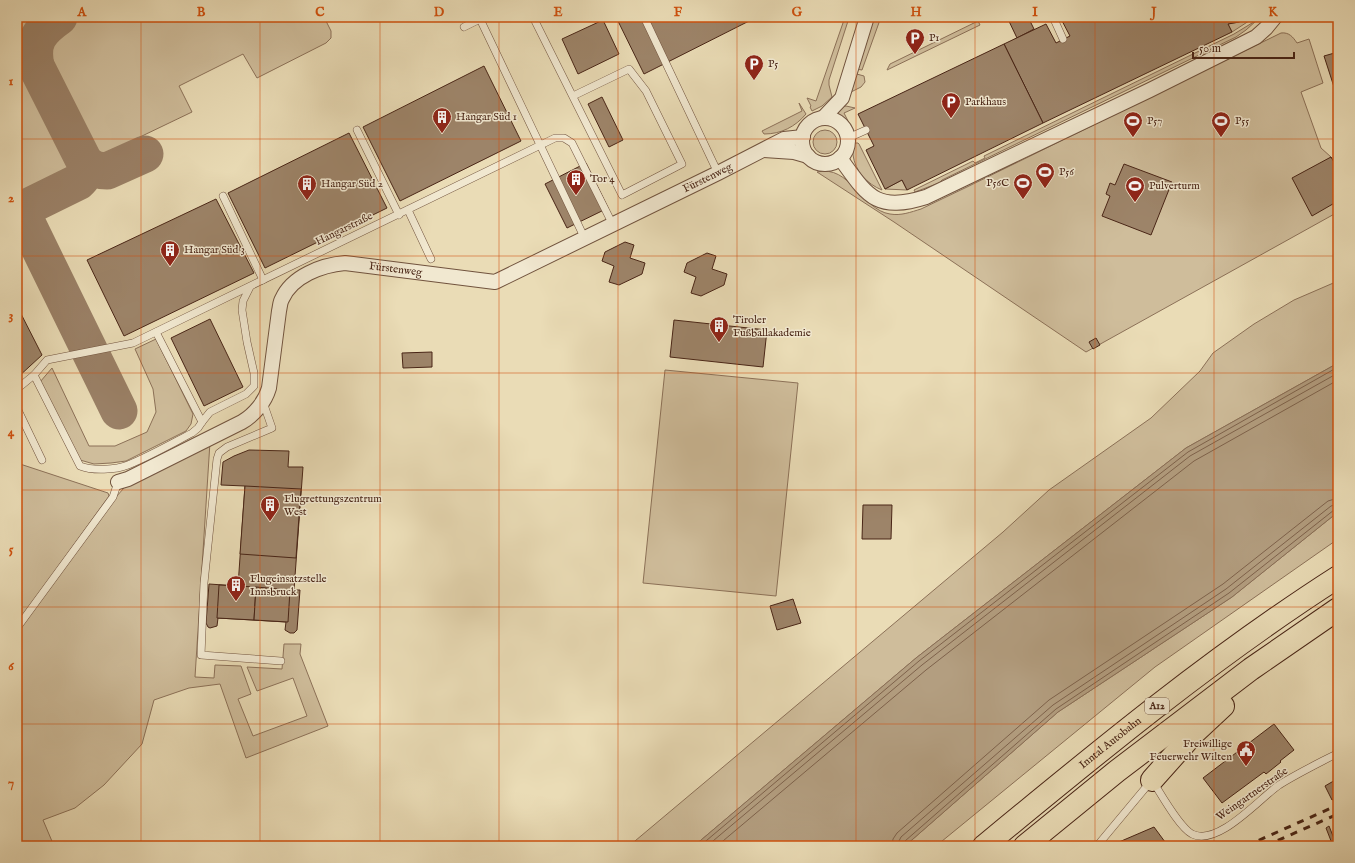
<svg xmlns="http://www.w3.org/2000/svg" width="1355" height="863" font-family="'IM FELL English',serif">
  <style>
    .green { fill: #cfbd9b; stroke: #8c7158 }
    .water { fill: #b39e80; stroke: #896e56 }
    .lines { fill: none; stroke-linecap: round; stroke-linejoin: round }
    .shore { stroke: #7e624b; stroke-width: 1 }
    .taxiway { stroke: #9a8066; stroke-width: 37 }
    .building { fill: #9d8469; stroke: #492516 }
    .service-casing { stroke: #71533e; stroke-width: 8 }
    .minor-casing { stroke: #71533e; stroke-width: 16 }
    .motorway-casing { stroke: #492516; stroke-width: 24 }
    .service { stroke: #f1e8d0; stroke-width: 7 }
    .minor { stroke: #f1e8d0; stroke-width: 14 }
    .motorway { stroke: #eadcb6; stroke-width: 22 }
    .rail { stroke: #492516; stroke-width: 3; stroke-dasharray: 7 7; stroke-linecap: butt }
    .grid { fill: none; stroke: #d0510e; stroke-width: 1; stroke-opacity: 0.55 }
    .labels { text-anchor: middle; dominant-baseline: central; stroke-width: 3; stroke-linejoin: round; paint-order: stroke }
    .shield { fill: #f1e8d0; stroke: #7b604e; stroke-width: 1 }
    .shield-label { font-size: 10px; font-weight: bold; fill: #492516 }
    .poi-label { font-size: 11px; fill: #492516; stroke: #f1e8d0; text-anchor: start }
    .street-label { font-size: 11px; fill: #492516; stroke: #f1e8d0 }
    .neatline { fill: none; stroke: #d0510e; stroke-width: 1.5 }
    .grid-label { font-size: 13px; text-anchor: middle; font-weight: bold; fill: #d0510e }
  </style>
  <rect width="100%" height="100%" fill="#eadcb6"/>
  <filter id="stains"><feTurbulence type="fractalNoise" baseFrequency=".005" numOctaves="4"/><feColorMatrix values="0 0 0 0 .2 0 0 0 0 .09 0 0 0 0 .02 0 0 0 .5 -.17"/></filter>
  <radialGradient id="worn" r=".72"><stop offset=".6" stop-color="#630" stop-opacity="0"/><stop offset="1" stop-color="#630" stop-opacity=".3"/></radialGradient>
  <!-- green -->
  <g class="green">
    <polygon points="17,17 324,17 331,31 331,38 326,43 257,78 243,54 179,86 192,112 17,196"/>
    <polygon points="874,17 881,17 862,70 856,69"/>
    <polygon points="1251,17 1255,17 1232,32 1228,24 1239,22"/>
    <polygon points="844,20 848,21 829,80 829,85 832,97 822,106 812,111 810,107 811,106 807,98 816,101"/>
    <polygon points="1257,20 1246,30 1236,37 942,180 939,183 915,192 914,190 973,161 975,163 985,158 984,156 1234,34"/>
    <polygon points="978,21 980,25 887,70 890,64"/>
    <path d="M1281 33C1289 32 1293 37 1297 43L1309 39 1323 83 1301 92 1321 148 1331 157 1338 169V212L1086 352 894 222 817 172C850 164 862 210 890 214 901 216 911 212 921 209L967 187Z"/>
    <polygon points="853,73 864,76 865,82 861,87 851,92"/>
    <path d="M799 103 806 114C795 127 781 134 764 134L762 131 802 111Z"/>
    <path d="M846 106 855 108 844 113 852 129 845 119 837 114C837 110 841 107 846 106Z"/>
    <circle cx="825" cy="142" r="12"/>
    <path d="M855 143H858L859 144 882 190C867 184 855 171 853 155 853 151 853 146 855 143Z"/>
    <polygon points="902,180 907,190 885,189"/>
    <polygon points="1338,281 1338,363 1186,448 916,658 694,846 629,846 1003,532 1049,490 1151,418 1200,371 1213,353 1254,324 1294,300"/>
    <polygon points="156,339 193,414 191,424 186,431 126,461 111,463 94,464 80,460 40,382 52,368 89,446 115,446 147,432 156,412 153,389 135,349"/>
    <polygon points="665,370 798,383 776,596 643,583"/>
    <polygon points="210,442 195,677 214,678 215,665 241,666 251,694 238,699 253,736 307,716 293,678 257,691 247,667 282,669 284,644 301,644 300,654 328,726 246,758 220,684 189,688 154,700 142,744 104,785 75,808 43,820 54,846 17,846 17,655 18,653 17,651 17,633 116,497 131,480"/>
    <polygon points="17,463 108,493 109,496 27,610 17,622"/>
    <polygon points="1338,512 1338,539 1155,667 936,846 905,846 1058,712 1232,597"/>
  </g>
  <!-- water -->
  <polygon class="water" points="1338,363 1338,512 1232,597 1058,712 905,846 694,846 916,658 1186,448"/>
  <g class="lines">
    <!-- shore -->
    <g class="shore">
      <polyline points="700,846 919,661 1188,452 1338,367"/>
      <polyline points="707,846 922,665 1190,456 1338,373"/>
      <polyline points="717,846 926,670 1194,461 1338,380"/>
      <polyline points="892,846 893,839 897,833 1049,700 1223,584 1328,501 1338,498"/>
      <polyline points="898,846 899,841 901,837 1053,705 1226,589 1331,506 1338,504"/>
      <polyline points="903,846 905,841 1056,709 1229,593 1334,510 1338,509"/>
    </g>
    <!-- taxiway -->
    <g class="taxiway">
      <path d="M17 51 24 53 36 66C31 42 39 31 59 17"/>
      <path d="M85 163C92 169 98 171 107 171L145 154"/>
      <path d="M17 212 78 182C84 177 86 171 85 163L36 66"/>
      <polyline points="28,225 119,411"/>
    </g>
  </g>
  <!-- building -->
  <g class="building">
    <polygon points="616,17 757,17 644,74"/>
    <polygon points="1007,17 1028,17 1034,29 1017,38"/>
    <polygon points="1060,17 1251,17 1239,22 1228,24 1232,32 1043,123 1004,44 1046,24 1056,43 1070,36"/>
    <polygon points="603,20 619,54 578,74 562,39"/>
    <polygon points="1004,44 1043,123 907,190 902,180 885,189 866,150 874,146 858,114"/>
    <polygon points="1338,52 1338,89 1335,90 1324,56"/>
    <polygon points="484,66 521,141 400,201 363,127"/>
    <polygon points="602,97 623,140 609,147 588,104"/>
    <polygon points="349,133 387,208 265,268 228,193"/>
    <polygon points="1331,157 1338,169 1338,201 1312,216 1292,178"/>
    <polygon points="586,163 608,208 567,228 545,184"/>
    <polygon points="1124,164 1172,182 1151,235 1102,216 1110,196 1106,194 1110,183 1115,185"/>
    <polygon points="216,199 254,273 124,336 87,260"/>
    <polygon points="625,242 634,245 630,258 645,263 642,274 619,285 609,282 614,266 602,261 605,252"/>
    <polygon points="707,253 716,256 712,269 727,274 724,285 701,296 691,293 696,277 684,272 687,263"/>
    <polygon points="17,306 42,355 17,378"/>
    <polygon points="210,319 243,387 204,406 171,338"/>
    <polygon points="674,320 767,330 763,367 670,357"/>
    <polygon points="1096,338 1100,345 1093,349 1089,342"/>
    <polygon points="432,352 432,367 403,368 402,353"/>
    <polygon points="249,450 289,451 288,467 303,467 294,590 300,590 297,630 294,633 290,633 285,630 286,622 218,618 217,626 210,628 208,627 206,623 209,584 238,586 245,486 221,485 223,462 234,456"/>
    <polygon points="245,486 301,489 296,558 240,554"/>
    <polygon points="863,505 892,505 891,539 862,539"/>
    <polygon points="219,585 256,587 254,620 217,618"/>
    <polygon points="256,587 290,590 288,622 254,620"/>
    <polygon points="793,599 801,623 777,630 770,606"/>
    <polygon points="1274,724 1294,750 1280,761 1281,762 1266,774 1264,772 1222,803 1203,778"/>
    <polygon points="1337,779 1338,797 1332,800 1325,786"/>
    <polygon points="1329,826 1337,846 1333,846 1326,828"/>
    <polygon points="1154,827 1168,846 1113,846 1112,845"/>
  </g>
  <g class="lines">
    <!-- service casing -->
    <g class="service-casing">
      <g id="service">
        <polyline points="533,17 622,195 682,164 646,91 629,69 573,96"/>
        <polyline points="644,17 718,173"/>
        <polyline points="1053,17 1063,39"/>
        <polyline points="480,19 585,239"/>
        <polyline points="464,27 484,17"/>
        <polyline points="357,130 399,215"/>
        <polyline points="848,138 866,130"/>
        <polyline points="223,196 263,280"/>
        <polyline points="408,210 431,259"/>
        <polyline points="156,332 202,422 210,412 246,394 254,386 254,373 247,342 242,310 243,301 250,287"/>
        <polyline points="34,375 47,360 133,343 555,138 564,138 572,143 613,225"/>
        <path d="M17 389 34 375 80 466C92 471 116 470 128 465 150 456 171 444 192 433L198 428 202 422"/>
        <polyline points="263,402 272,428 227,447 219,453 217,459 204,583 201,655 281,661"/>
        <polyline points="17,408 42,460"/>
        <polyline points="17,628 113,497 118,482"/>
        <path d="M1097 846 1152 780C1161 794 1179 827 1192 834 1218 847 1260 798 1279 785 1298 773 1319 763 1338 753"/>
      </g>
    </g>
    <!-- minor casing -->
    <g class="minor-casing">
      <g id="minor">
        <polyline points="823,118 842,98 867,17"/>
        <circle cx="825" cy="141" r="23"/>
        <polyline points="764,150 794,152 808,156"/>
        <path d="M840 158C867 195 875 213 926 197L1150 90 1256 37 1266 28 1275 17"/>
        <path id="s1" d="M118 482 128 479 242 422C254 415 265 402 269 388L279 311C280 307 280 302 282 299 292 276 322 265 345 263L495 282 718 173 784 139 803 137"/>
      </g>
    </g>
    <!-- motorway casing -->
    <g class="motorway-casing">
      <g id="motorway">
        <polyline points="1152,780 1193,734 1223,706"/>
        <path id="s2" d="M984 846C1098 752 1213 657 1338 577"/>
        <polyline points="1025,846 1117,771 1251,669 1338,609"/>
      </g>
    </g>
    <!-- service -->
    <use href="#service" class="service"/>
    <!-- minor -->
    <use href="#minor" class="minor"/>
    <!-- motorway -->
    <use href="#motorway" class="motorway"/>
    <!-- rail -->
    <g class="rail">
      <polyline points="1246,846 1338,805"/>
      <polyline points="1265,846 1338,814"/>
    </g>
  </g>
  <!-- grid -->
  <path class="grid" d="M141 17V846M260 17V846M380 17V846M499 17V846M618 17V846M737 17V846M856 17V846M975 17V846M1095 17V846M1214 17V846M17 139H1338M17 256H1338M17 373H1338M17 490H1338M17 607H1338M17 724H1338"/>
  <!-- icons -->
  <defs>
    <g id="parking-pin" transform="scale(1)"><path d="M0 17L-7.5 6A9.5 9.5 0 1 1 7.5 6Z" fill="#8f2418" stroke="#f1e8d0"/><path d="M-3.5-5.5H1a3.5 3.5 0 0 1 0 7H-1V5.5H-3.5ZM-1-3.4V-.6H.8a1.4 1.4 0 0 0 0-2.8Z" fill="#fff"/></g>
    <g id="building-pin" transform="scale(1)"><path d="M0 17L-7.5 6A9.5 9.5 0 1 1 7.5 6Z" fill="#8f2418" stroke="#f1e8d0"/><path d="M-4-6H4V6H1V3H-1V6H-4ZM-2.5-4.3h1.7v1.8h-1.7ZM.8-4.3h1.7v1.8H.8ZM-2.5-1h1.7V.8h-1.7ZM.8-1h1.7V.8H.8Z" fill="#fff"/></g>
    <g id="stadium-pin" transform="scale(1)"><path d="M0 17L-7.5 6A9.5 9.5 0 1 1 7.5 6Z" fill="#8f2418" stroke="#f1e8d0"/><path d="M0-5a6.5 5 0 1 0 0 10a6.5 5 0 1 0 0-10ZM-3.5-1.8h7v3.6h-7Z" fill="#fff"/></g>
    <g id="civic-pin" transform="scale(1)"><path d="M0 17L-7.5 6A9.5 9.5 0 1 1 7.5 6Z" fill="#8f2418" stroke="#f1e8d0"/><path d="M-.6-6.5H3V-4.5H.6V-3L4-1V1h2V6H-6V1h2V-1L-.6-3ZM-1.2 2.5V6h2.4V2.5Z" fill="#fff"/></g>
  </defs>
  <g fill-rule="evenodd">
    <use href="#parking-pin" x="915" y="38"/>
    <use href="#parking-pin" x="754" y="64"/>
    <use href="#parking-pin" x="951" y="102"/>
    <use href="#building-pin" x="442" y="117"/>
    <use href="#stadium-pin" x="1133" y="121"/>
    <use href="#stadium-pin" x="1221" y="121"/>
    <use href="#stadium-pin" x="1045" y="172"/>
    <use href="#building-pin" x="576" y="179"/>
    <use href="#stadium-pin" x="1023" y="183"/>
    <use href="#building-pin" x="307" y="184"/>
    <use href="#stadium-pin" x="1135" y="186"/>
    <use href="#building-pin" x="170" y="250"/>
    <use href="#building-pin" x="719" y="326"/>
    <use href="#building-pin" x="270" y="505"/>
    <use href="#building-pin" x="236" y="585"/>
    <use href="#civic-pin" x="1246" y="750"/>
  </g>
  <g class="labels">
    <!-- shield labels -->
    <rect class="shield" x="1145" y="698" width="24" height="16" rx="3"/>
    <g class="shield-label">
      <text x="1157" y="706">A12</text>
    </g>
    <!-- poi labels -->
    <g class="poi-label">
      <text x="929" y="38">P1</text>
      <text x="768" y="64">P5</text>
      <text x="965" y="102">Parkhaus</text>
      <text x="456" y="117">Hangar Süd 1</text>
      <text x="1147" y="121">P57</text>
      <text x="1235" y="121">P55</text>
      <text x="1059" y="172">P56</text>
      <text x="590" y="179">Tor 4</text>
      <text x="1009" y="183" text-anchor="end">P56C</text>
      <text x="321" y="184">Hangar Süd 2</text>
      <text x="1149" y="186">Pulverturm</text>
      <text x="184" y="250">Hangar Süd 3</text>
      <text x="733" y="320">Tiroler<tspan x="733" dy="13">Fußballakademie</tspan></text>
      <text x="284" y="499">Flugrettungszentrum<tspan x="284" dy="13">West</tspan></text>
      <text x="250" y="579">Flugeinsatzstelle<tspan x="250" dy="13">Innsbruck</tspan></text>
      <text x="1232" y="744" text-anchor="end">Freiwillige<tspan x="1232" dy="13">Feuerwehr Wilten</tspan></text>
    </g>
    <!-- street labels -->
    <g class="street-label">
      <text stroke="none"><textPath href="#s1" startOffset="736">Fürstenweg</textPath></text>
      <text transform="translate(344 229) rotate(-26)">Hangarstraße</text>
      <text stroke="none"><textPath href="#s1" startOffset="399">Fürstenweg</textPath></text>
      <text stroke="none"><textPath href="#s2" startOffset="163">Inntal Autobahn</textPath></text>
      <text transform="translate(1252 794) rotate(-35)">Weingartnerstraße</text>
    </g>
  </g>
  <!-- margin -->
  <rect width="1355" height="863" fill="none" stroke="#eadcb6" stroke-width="44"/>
  <!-- scale -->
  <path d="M1193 52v6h101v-6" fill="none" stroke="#492516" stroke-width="2"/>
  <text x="1199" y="52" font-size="12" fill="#492516" stroke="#f1e8d0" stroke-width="3" paint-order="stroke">50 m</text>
  <rect x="22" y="22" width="1311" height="819" class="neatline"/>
  <g class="grid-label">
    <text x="82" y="16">A</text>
    <text x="201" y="16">B</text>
    <text x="320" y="16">C</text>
    <text x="439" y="16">D</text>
    <text x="558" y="16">E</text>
    <text x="678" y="16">F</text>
    <text x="797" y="16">G</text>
    <text x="916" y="16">H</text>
    <text x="1035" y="16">I</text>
    <text x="1154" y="16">J</text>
    <text x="1273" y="16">K</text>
    <text x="11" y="85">1</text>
    <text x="11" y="202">2</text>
    <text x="11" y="319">3</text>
    <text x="11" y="436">4</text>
    <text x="11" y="553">5</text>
    <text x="11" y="670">6</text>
    <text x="11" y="787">7</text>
  </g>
  <rect width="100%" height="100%" filter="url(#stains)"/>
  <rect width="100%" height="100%" fill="url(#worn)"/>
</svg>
